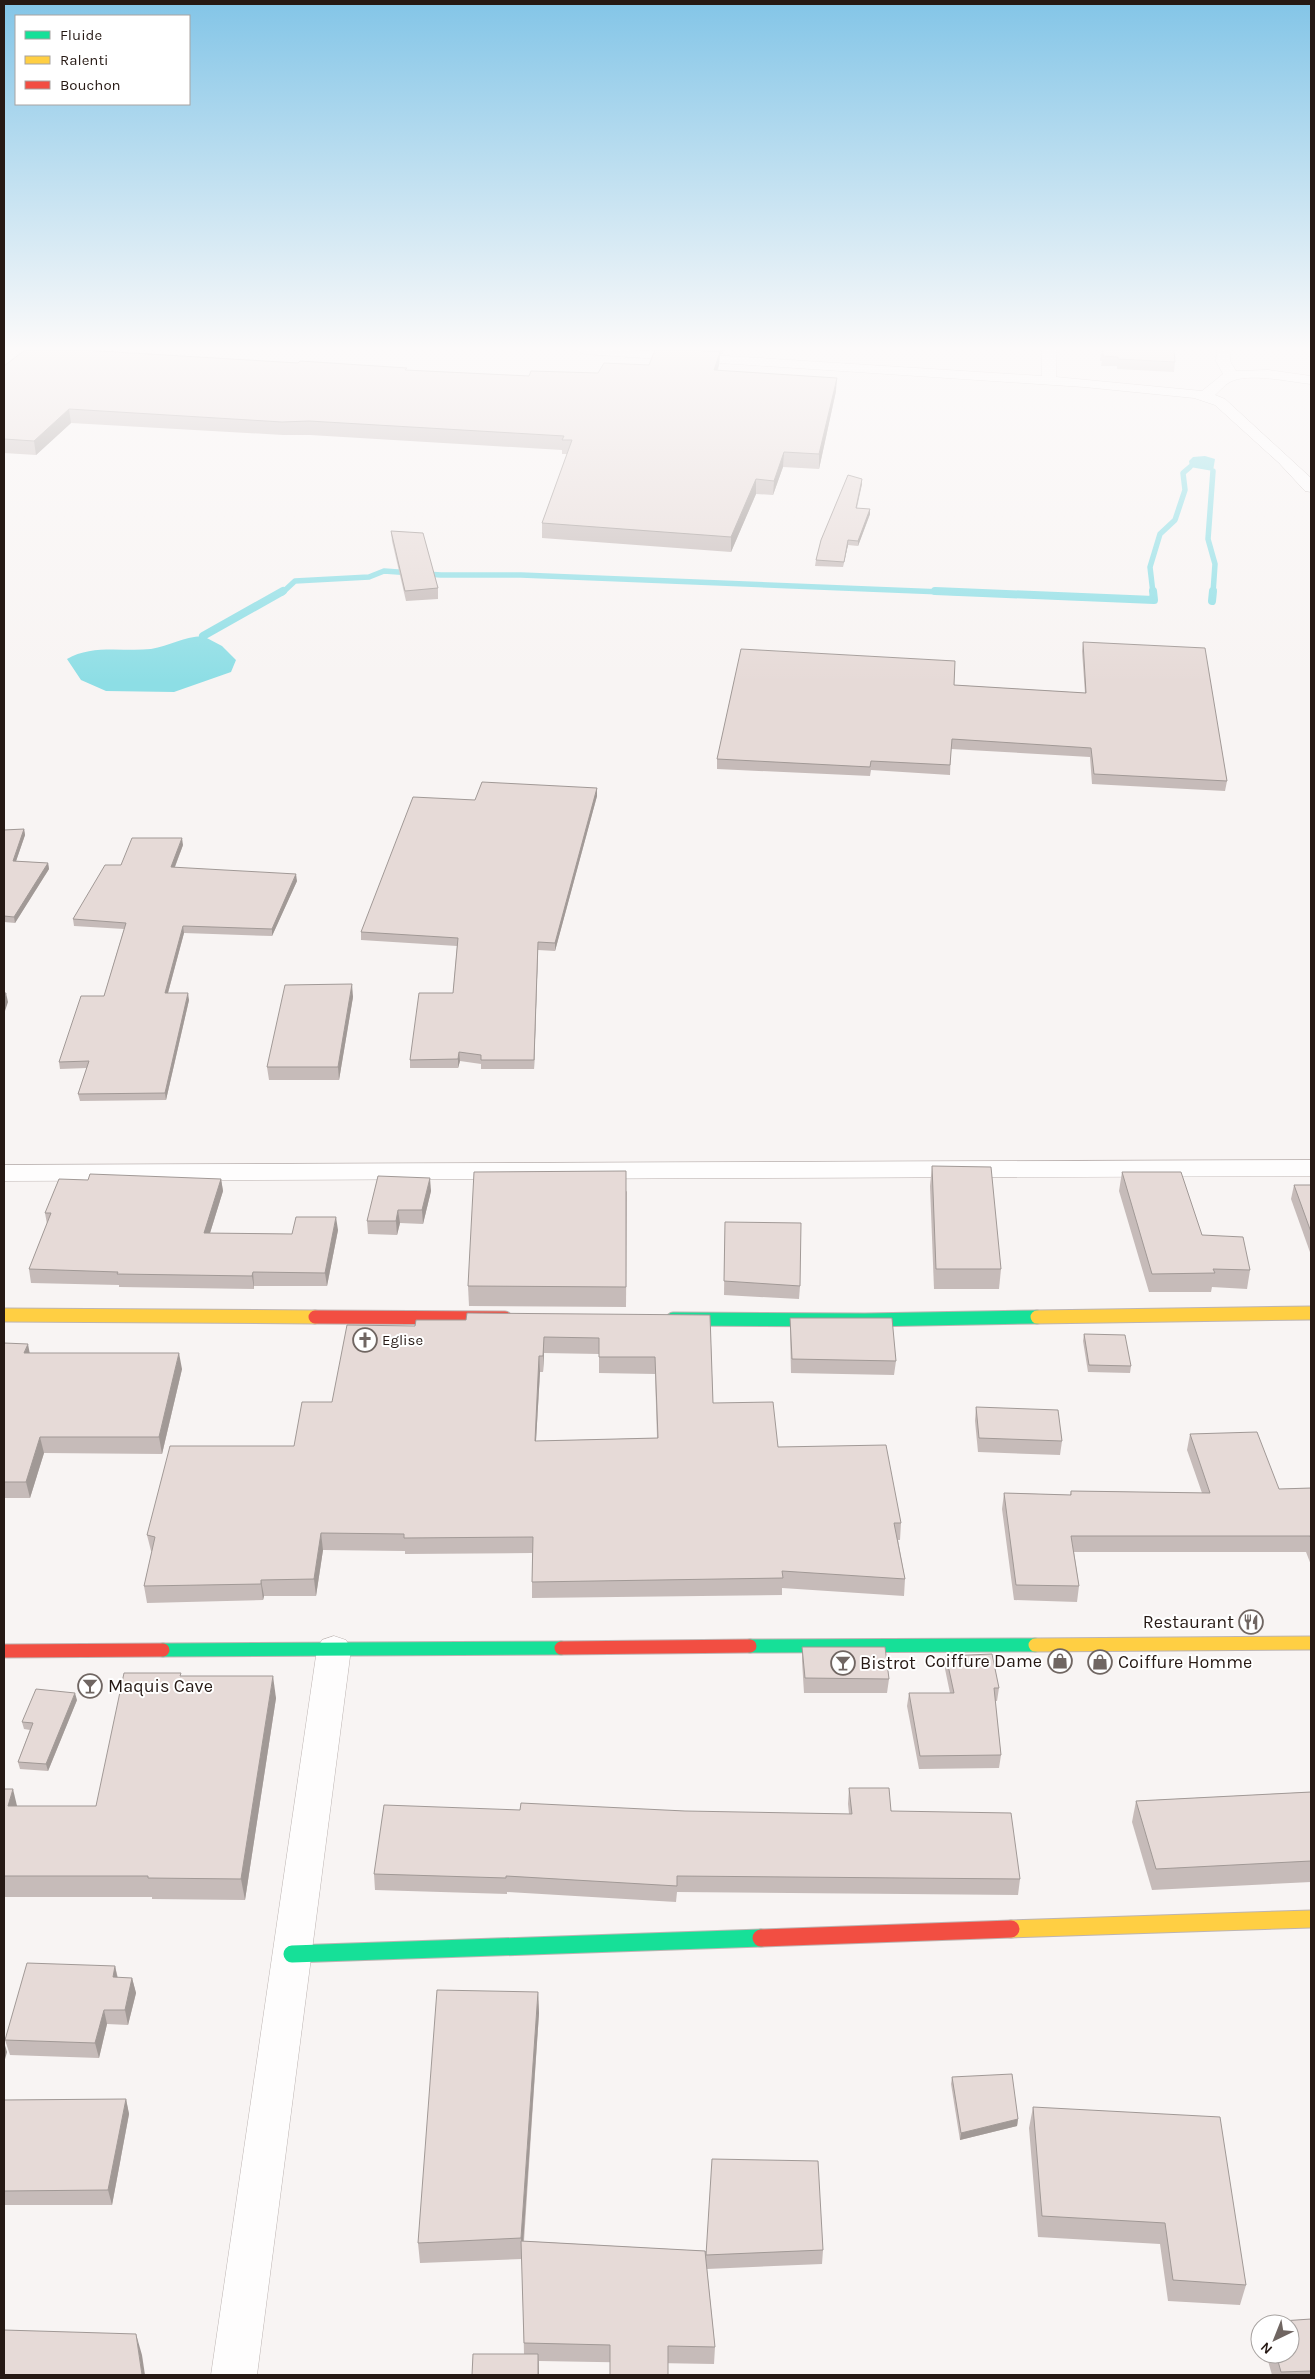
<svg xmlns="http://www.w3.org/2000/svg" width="1315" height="2379" font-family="Karla,sans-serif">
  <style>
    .water { fill: #8ddee5 }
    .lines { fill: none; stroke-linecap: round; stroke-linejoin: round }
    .stream-far1 { stroke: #8ddee5; stroke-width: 5.5 }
    .stream { stroke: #8ddee5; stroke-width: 8 }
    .street-casing { stroke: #bdb4b2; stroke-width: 1 }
    .fast-far1-casing { stroke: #bdb4b2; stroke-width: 15 }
    .fast-casing { stroke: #bdb4b2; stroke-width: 19 }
    .slow-far1-casing { stroke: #bdb4b2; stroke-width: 15 }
    .slow-casing { stroke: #bdb4b2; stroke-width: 19 }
    .jam-far1-casing { stroke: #bdb4b2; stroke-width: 15 }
    .jam-casing { stroke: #bdb4b2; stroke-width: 19 }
    .street { fill: #fefdfd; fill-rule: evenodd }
    .fast-far1 { stroke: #16e098; stroke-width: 13 }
    .fast { stroke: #16e098; stroke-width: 17 }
    .slow-far1 { stroke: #ffcf43; stroke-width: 13 }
    .slow { stroke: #ffcf43; stroke-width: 17 }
    .jam-far1 { stroke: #f24e42; stroke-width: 13 }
    .jam { stroke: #f24e42; stroke-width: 17 }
    .wall { fill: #c6bbb9; fill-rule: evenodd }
    .shaded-wall { fill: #a19996 }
    .building { fill: #e6dad7; stroke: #a19996; fill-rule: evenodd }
    .labels { text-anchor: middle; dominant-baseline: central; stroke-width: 4; stroke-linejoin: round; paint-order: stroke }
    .poi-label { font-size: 15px; fill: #261914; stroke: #fff; text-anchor: start }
    .near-poi-label { font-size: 18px; fill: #261914; stroke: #fff; text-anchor: start }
  </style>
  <rect width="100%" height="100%" fill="#f8f4f3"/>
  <!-- water -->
  <g class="water">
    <polygon points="1205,456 1215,459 1213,471 1190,467 1189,461 1193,457"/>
    <path d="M203 636 222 646 236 660 231 672 174 692 106 691 81 680 67 659C92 644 124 652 151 649 170 646 182 637 203 636Z"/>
  </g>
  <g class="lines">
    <!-- stream-far1 -->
    <g class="stream-far1">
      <polyline points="282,593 295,581 369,577 384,571 441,575 521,575 967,593"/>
      <polyline points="1153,593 1150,567 1160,534 1175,520 1185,490 1183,473 1190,467"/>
      <polyline points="1213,593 1215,564 1208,539 1213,471"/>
    </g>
    <!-- stream -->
    <g class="stream">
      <polyline points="935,591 1154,600 1153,591"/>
      <polyline points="1212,601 1213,591"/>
      <polyline points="203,636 283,591"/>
    </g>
    <!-- street casing -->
    <g class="street-casing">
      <g id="street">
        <path d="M577 350H632L1042 376V350H1056V377L1202 391 1223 374 1216 361 1217 350H1231L1230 361 1236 371 1268 370 1311 376V384C1290 382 1248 372 1230 382 1224 385 1220 391 1215 395L1225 399 1311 478V492L1305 491 1279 463 1215 405 1194 398 1084 387 584 354Z"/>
        <polygon points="1311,1160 1311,1176 4,1181 4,1165"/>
        <polygon points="334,1636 346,1640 351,1649 257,2375 211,2375 317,1649 322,1640"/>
      </g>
    </g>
    <!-- fast-far1 casing -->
    <g class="fast-far1-casing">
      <g id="fast-far1">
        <polyline points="673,1319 865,1320 1037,1317"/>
        <polyline points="750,1646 1035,1645"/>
        <polyline points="163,1650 561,1648"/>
      </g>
    </g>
    <!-- fast casing -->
    <g class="fast-casing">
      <polyline id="fast" points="292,1954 761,1938"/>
    </g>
    <!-- slow-far1 casing -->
    <g class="slow-far1-casing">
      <g id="slow-far1">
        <polyline points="4,1315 315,1317"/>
        <polyline points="1037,1317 1311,1313"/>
        <polyline points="1035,1645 1311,1643"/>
      </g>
    </g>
    <!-- slow casing -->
    <g class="slow-casing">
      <polyline id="slow" points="1011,1929 1311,1919"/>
    </g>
    <!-- jam-far1 casing -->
    <g class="jam-far1-casing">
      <g id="jam-far1">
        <polyline points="315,1317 505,1318"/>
        <polyline points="561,1648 750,1646"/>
        <polyline points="4,1651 163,1650"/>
      </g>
    </g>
    <!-- jam casing -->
    <g class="jam-casing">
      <polyline id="jam" points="761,1938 1011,1929"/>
    </g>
    <!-- street -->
    <use href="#street" class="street"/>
    <!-- fast-far1 -->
    <use href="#fast-far1" class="fast-far1"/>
    <!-- fast -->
    <use href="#fast" class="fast"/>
    <!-- slow-far1 -->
    <use href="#slow-far1" class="slow-far1"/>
    <!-- slow -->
    <use href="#slow" class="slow"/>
    <!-- jam-far1 -->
    <use href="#jam-far1" class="jam-far1"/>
    <!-- jam -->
    <use href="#jam" class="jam"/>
  </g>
  <!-- wall -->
  <g class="wall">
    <polygon points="655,350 724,350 723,354 720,354 719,365 718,370 836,391 819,469 783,467 773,495 756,494 731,552 542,538 542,523 567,454 562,454 562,450 310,435 283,435 71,423 36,455 4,453 4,366 407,370 529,376 598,373 649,365"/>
    <polygon points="1101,350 1175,362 1174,372 1117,369 1117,366 1101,366 1102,361 1100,361"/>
    <polygon points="862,479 862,484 857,508 870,514 858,546 848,545 843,567 815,566 816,560"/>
    <polygon points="391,531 438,588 438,599 406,601 392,541"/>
    <polygon points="1083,642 1227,781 1225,791 1092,784 1090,757 951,749 950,775 871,770 870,776 717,769 717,759 954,685 1085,693 1082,651"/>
    <polygon points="597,788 597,796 555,951 538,950 534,1069 481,1069 481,1064 460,1061 458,1068 410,1068 410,1060 453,993 457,946 361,940 361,932 475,800"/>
    <polygon points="24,829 25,835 16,861 48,863 49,869 15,923 4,922 4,830"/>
    <polygon points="183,845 175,867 297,881 272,936 184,933 168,993 189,1000 166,1100 80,1101 78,1094 87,1068 60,1069 59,1062 104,996 124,929 74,926 73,919"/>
    <polygon points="353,997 339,1080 269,1080 267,1067"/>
    <polygon points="932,1166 1001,1269 999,1289 934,1289 930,1186"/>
    <polygon points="1122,1172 1202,1235 1250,1270 1247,1289 1212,1287 1211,1292 1149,1292 1119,1191"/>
    <polygon points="221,1179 223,1191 210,1233 292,1234 338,1230 327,1286 254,1286 254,1289 119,1287 119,1285 31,1283 29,1269 47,1224 45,1213 88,1180"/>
    <polygon points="1294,1185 1311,1185 1311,1255 1291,1199"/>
    <polygon points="431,1191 423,1224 400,1223 397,1235 368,1234 367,1221"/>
    <polygon points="627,1191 626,1307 469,1306 468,1286"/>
    <polygon points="725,1222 800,1286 799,1299 724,1295"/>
    <path d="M710 1315 713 1403 778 1447 901 1523 900 1540H898L905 1579 904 1596 782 1588V1595L532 1598V1553L405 1554V1551L323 1550 316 1596H264L263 1600 147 1603 144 1586 152 1551H151L147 1535 294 1446 332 1402 415 1326 466 1320ZM544 1353 599 1354V1373L655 1374 657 1438 536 1441 540 1372H543Z"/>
    <polygon points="790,1318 896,1361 894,1375 791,1373 790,1331"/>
    <polygon points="1084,1334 1131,1366 1130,1373 1088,1372 1083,1341"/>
    <polygon points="4,1343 30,1353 182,1369 162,1454 44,1453 30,1498 4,1498"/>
    <polygon points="976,1407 1062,1441 1060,1455 978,1452 975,1421"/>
    <polygon points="1190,1434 1279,1489 1311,1488 1311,1565 1306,1552 1074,1552 1079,1586 1077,1602 1014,1600 1002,1509 1004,1493 1070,1495 1071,1491 1202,1493 1187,1450"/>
    <polygon points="802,1647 889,1679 887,1693 804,1693 802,1661"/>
    <polygon points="946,1656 999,1688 997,1701 995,1701 1001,1755 999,1768 919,1769 907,1706 909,1693 950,1693 945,1669"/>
    <polygon points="182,1676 276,1698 245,1900 152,1899 152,1897 4,1897 4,1789 17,1806 96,1806"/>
    <polygon points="77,1700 48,1771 20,1769 18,1762 30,1730 24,1729 22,1722"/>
    <polygon points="849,1788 1020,1879 1018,1895 677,1892 676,1902 507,1892 507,1894 375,1890 374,1874 520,1810 849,1814 848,1804"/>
    <polygon points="1311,1792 1311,1882 1152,1890 1132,1822 1136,1801"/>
    <polygon points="115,1966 118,1978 132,1978 136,1993 128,2025 107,2024 99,2058 10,2055 5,2040"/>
    <polygon points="538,1992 539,2013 524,2241 705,2251 823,2250 822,2264 707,2269 715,2347 714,2364 539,2361 539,2375 472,2375 524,2354 522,2259 420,2263 418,2243"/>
    <polygon points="952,2077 1018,2119 1017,2126 960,2140 951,2084"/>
    <polygon points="126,2099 129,2114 112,2205 4,2205 4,2100"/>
    <polygon points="1033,2107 1246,2285 1240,2305 1168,2301 1160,2244 1038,2237 1029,2128"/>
    <polygon points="1311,2319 1311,2375 1272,2375 1266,2354 1290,2354 1290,2324 1266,2324 1267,2322"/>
  </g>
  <!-- shaded-wall -->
  <g class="shaded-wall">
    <polygon points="720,352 719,365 713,383 714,370"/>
    <polygon points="837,378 836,391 819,469 819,454"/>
    <polygon points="69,409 71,423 36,455 34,441"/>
    <polygon points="784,452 783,467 773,495 774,481"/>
    <polygon points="756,479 756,494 731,552 731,537"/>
    <polygon points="862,479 862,484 855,513 856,508"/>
    <polygon points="870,509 870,514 858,546 858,541"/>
    <polygon points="848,540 848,545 843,567 844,562"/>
    <polygon points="597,788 597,796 555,951 555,943"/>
    <polygon points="24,829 25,835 14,867 13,861"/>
    <polygon points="182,838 183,845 172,874 171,867"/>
    <polygon points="48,863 49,869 15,923 14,917"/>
    <polygon points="296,874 297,881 272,936 272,929"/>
    <polygon points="183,926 184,933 166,1000 165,993"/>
    <polygon points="538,942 538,950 534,1069 534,1060"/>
    <polygon points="352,984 353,997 339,1080 338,1067"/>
    <polygon points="6,993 8,1002 4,1014 4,1000"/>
    <polygon points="188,993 189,1000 166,1100 165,1093"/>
    <polygon points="459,1052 460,1061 458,1068 458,1059"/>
    <polygon points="430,1178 431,1191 423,1224 422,1210"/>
    <polygon points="221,1179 223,1191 206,1246 204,1233"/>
    <polygon points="398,1210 400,1223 397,1235 396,1221"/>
    <polygon points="336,1217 338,1230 327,1286 325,1273"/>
    <polygon points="253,1272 254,1286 254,1289 252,1276"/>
    <polygon points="544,1337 544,1353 543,1372 543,1356"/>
    <polygon points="28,1344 31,1360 24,1353"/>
    <polygon points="179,1353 182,1369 162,1454 159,1437"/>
    <polygon points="539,1356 540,1372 535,1457 535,1441"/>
    <polygon points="40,1437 44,1453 30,1498 26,1482"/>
    <polygon points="321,1533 323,1550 316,1596 314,1579"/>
    <polygon points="261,1580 264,1596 263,1600 261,1584"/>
    <polygon points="273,1676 276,1698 245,1900 241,1879"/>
    <polygon points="75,1693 77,1700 48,1771 46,1764"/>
    <polygon points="13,1789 18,1810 8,1806"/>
    <polygon points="115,1966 118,1981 113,1977"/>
    <polygon points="132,1978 136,1993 128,2025 125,2010"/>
    <polygon points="538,1992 539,2013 522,2259 521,2238"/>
    <polygon points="104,2010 107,2024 99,2058 95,2043"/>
    <polygon points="4,2042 7,2052 4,2063"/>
    <polygon points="126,2099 129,2114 112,2205 108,2190"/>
    <polygon points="1018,2119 1017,2126 960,2140 961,2133"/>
    <polygon points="136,2334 142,2355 145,2375 142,2375"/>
    <polygon points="538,2354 539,2375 538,2375"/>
  </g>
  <!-- building -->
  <g class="building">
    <polygon points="25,350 82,350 298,363 300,361 407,368 405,370 529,376 531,371 598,373 604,363 649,365 655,350 690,350 720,352 714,370 837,378 819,454 784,452 774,481 756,479 731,537 542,523 572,440 562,440 564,436 309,421 282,422 69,409 34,441 4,439 4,366"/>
    <polygon points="1101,350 1174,350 1175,362 1118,359 1118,357 1103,356 1103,351 1101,351"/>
    <polygon points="848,475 862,479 856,508 870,509 858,541 848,540 844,562 816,560 821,540"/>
    <polygon points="391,531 423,533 438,588 405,591"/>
    <polygon points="1083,642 1205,648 1227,781 1094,774 1091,748 952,739 950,765 871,761 870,767 717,759 741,649 955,661 954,685 1086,693"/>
    <polygon points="482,782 597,788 555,943 538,942 534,1060 481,1060 481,1055 459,1052 458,1059 410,1060 419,993 453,993 458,938 361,932 413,797 475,800"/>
    <polygon points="24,829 13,861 48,863 14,917 4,916 4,830"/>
    <polygon points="132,838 182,838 171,867 296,874 272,929 183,926 165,993 188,993 165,1093 78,1094 89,1061 59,1062 81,996 104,996 126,923 73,919 105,865 121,865"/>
    <polygon points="352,984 338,1067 267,1067 285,985"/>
    <polygon points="4,993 6,993 4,1000"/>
    <polygon points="932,1166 991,1167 1001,1269 936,1269"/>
    <polygon points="626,1171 626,1287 468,1286 474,1172"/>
    <polygon points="1122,1172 1181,1172 1202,1235 1243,1237 1250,1270 1213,1269 1215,1273 1152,1274"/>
    <polygon points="90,1174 221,1179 204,1233 292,1234 296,1217 336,1217 325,1273 253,1272 252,1276 117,1274 118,1272 29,1269 51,1213 45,1213 59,1179 88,1180"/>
    <polygon points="378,1176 430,1178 422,1210 398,1210 396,1221 367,1221"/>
    <polygon points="1294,1185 1311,1185 1311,1232"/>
    <polygon points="725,1222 801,1223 800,1286 724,1281"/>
    <path d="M467 1313 710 1315 713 1403 773 1402 778 1447 886 1445 901 1523H894L905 1579 782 1571 783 1578 532 1582 533 1537 404 1538V1534L321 1533 314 1579 261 1580V1584L144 1586 155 1537 147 1535 170 1446H294L302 1402H332L347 1325 415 1326 416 1320H466ZM544 1337 599 1338V1357H655L658 1438 535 1441 539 1356H543Z"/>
    <polygon points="790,1318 892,1318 896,1361 792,1359"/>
    <polygon points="1084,1334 1125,1335 1131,1366 1089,1365"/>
    <polygon points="4,1343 28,1344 24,1353 179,1353 159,1437 40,1437 26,1482 4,1482"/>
    <polygon points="976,1407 1058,1410 1062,1441 979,1438"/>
    <polygon points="1257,1432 1279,1489 1311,1488 1311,1539 1310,1536 1071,1536 1079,1586 1016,1585 1004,1493 1071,1495 1071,1491 1210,1493 1190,1434"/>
    <polygon points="802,1647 885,1647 889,1679 805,1678"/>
    <polygon points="992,1654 999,1688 994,1688 1001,1755 920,1756 909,1693 954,1693 946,1656"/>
    <polygon points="124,1673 181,1673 180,1676 273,1676 241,1879 148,1878 148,1876 4,1876 4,1789 13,1789 8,1806 96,1806"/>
    <polygon points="36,1689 75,1693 46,1764 18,1762 33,1723 22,1722"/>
    <polygon points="849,1788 889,1788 891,1811 1011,1813 1020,1879 677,1876 677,1886 506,1876 506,1878 374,1874 384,1805 520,1810 521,1803 685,1811 852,1814"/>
    <polygon points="1311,1792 1311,1861 1156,1869 1136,1801"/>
    <polygon points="27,1963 115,1966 113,1977 132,1978 125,2010 104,2010 95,2043 5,2040"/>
    <polygon points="437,1990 538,1992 521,2238 418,2243"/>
    <polygon points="1012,2074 1018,2119 961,2133 952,2077"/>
    <polygon points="126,2099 108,2190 4,2191 4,2100"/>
    <polygon points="1033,2107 1220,2117 1246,2285 1173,2280 1165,2223 1042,2216"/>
    <polygon points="712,2159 818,2161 823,2250 706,2255"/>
    <polygon points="521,2241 705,2251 715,2347 668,2346 668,2375 610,2375 610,2345 524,2343"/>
    <polygon points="1311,2319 1311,2371 1281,2372 1276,2354 1290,2354 1290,2324 1267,2324 1267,2322"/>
    <polygon points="4,2330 136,2334 142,2375 4,2375"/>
    <polygon points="473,2354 538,2354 538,2375 472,2375"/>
  </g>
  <!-- sky -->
  <linearGradient id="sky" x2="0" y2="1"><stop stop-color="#83c5e7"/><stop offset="0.51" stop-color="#fcfafa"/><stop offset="1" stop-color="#fcfafa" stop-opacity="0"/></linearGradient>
  <rect width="1315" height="683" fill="url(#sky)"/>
  <!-- icons -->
  <defs>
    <g id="church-ring" transform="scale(1.25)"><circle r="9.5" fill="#fff" stroke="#706662" stroke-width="1.5"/><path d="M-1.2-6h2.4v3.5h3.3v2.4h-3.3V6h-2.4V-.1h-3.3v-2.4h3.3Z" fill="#706662"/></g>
    <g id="restaurant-ring" transform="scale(1.25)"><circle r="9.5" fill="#fff" stroke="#706662" stroke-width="1.5"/><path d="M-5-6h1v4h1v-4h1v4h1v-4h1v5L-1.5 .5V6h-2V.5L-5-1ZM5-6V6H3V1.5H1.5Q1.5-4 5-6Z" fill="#706662"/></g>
    <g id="shop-ring" transform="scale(1.25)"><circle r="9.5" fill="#fff" stroke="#706662" stroke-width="1.5"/><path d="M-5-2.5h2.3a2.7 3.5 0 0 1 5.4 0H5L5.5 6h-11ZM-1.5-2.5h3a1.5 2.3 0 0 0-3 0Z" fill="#706662"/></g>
    <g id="bar-ring" transform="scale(1.25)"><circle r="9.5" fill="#fff" stroke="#706662" stroke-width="1.5"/><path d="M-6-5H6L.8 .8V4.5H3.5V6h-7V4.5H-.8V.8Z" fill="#706662"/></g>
  </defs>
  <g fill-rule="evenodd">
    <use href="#church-ring" x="365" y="1340"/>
    <use href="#restaurant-ring" x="1251" y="1622"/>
    <use href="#shop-ring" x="1060" y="1661"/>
    <use href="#shop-ring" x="1100" y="1662"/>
    <use href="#bar-ring" x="843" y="1663"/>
    <use href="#bar-ring" x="90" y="1686"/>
  </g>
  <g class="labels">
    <!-- poi labels -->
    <g class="poi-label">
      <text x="382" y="1340">Eglise</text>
    </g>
    <!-- near-poi labels -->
    <g class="near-poi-label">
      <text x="1234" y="1622" text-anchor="end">Restaurant</text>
      <text x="1042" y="1661" text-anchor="end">Coiffure Dame</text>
      <text x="1118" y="1662">Coiffure Homme</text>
      <text x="860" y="1663">Bistrot</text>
      <text x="108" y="1686">Maquis Cave</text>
    </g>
  </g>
  <!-- border -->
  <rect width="1315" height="2379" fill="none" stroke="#261914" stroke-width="10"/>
  <!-- legend -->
  <rect x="15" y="15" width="175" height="90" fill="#ffffff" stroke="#a8a3a1"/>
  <rect x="25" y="31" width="25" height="8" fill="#16e098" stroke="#a8a3a1"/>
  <text x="60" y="40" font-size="15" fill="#261914">Fluide</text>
  <rect x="25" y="56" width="25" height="8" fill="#ffcf43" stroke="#a8a3a1"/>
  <text x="60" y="65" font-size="15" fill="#261914">Ralenti</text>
  <rect x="25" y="81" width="25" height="8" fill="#f24e42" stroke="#a8a3a1"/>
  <text x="60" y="90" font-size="15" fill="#261914">Bouchon</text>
  <!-- north arrow -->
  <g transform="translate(1275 2339) rotate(223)"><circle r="24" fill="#ffffff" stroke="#a8a3a1"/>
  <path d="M0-4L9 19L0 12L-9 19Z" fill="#706662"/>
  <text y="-8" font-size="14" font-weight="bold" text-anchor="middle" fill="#261914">N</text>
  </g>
</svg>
